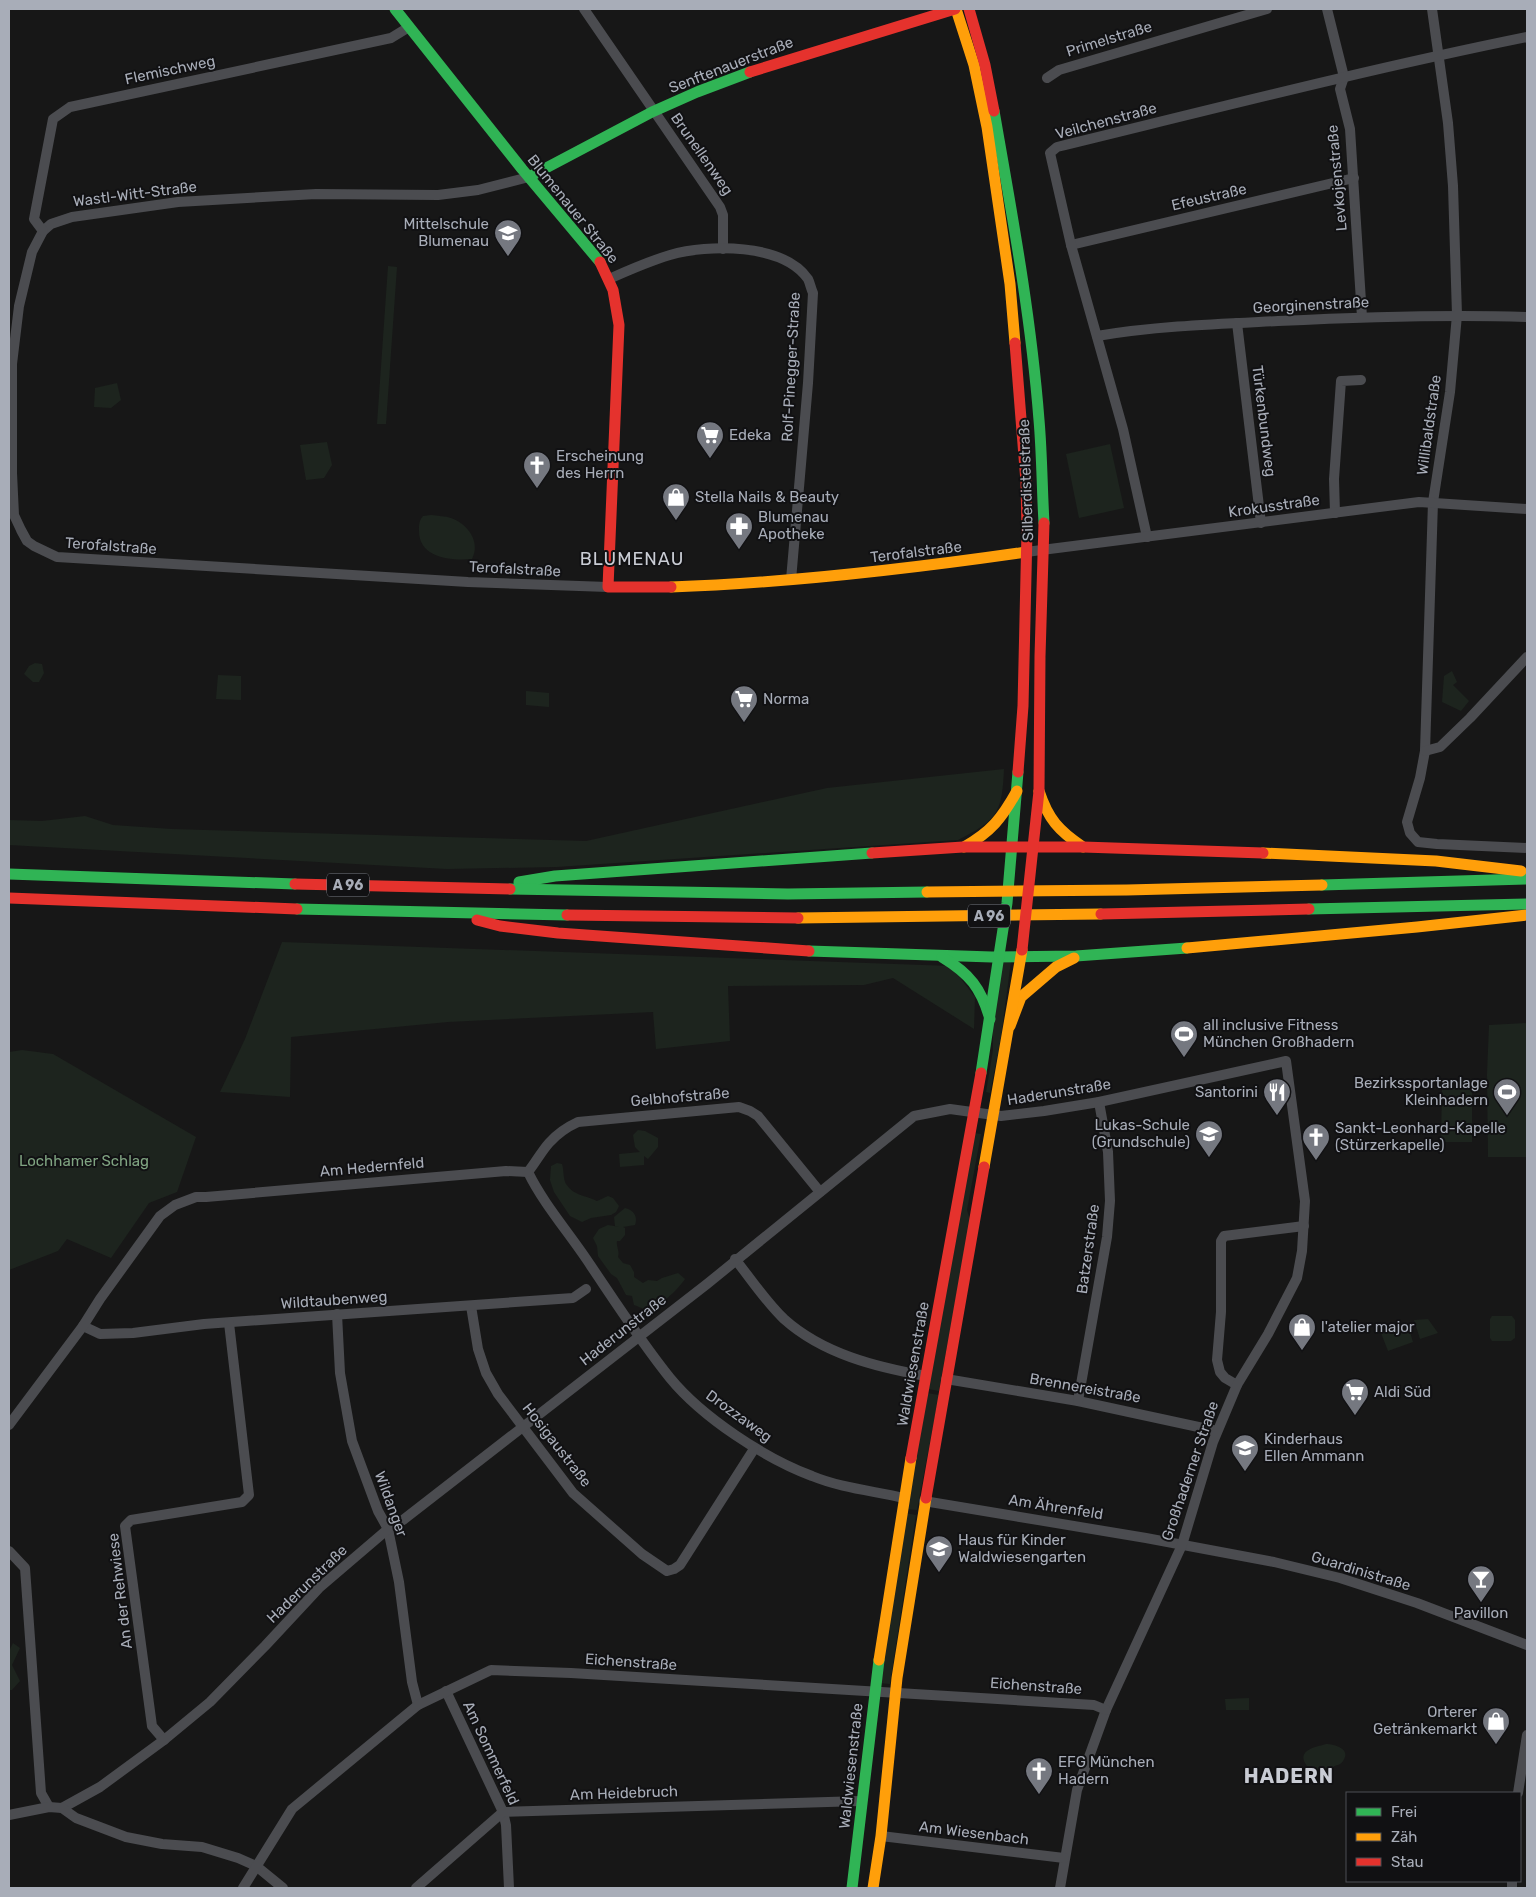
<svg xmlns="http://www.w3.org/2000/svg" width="1536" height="1897" font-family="Rubik,sans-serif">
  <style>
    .green { fill: #1d241e }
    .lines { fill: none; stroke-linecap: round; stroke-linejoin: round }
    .street { stroke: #4b4c50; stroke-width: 10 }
    .fast { stroke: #30b455; stroke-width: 11 }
    .slow { stroke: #ff9f0a; stroke-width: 11 }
    .jam { stroke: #e5322d; stroke-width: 11 }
    .labels { text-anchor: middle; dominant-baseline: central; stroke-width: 4; stroke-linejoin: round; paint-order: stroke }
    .shield { fill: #111113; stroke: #7b7e86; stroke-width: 1 }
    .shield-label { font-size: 14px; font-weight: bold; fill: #a8adb8 }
    .street-label { font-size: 15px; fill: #a8adb8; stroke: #111113 }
    .poi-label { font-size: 15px; fill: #a8adb8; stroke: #111113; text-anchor: start }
    .park-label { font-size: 15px; fill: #7fa381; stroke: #111113 }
    .quarter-label { font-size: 18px; letter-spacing: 1px; fill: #c9ccd4; stroke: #111113 }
    .district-label { font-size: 20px; font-weight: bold; letter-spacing: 1px; fill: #c9ccd4; stroke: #111113 }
  </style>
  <rect width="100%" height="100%" fill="#171717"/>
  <!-- green -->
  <g class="green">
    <polygon points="388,266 397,267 386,424 377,424"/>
    <polygon points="117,383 121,400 111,408 94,407 95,388"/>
    <polygon points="327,442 332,465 324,478 306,480 300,445"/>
    <polygon points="1110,444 1124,508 1079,518 1066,454"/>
    <path d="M431 515C438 516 445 516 451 518 468 524 481 542 472 559 451 561 419 558 419 531 419 524 419 521 423 516Z"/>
    <polygon points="35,663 42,664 44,673 39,682 33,682 24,674 29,666"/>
    <polygon points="1452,671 1457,682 1453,685 1469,701 1461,711 1442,702 1444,676"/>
    <polygon points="218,675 241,676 241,700 216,699"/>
    <polygon points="526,691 549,693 549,707 526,705"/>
    <path d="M1004 769C1002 814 997 820 958 840L557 867 447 869 9 845V820L42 821 85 816 113 825 172 829 586 841 827 788Z"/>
    <polygon points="282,942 951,966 975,997 974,1029 893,978 864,985 728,986 730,1041 656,1049 653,1012 448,1022 291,1037 290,1097 220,1092 245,1039"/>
    <polygon points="1002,961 1011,961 1001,1037 990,1093 986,1092 993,1050 993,1025"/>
    <polygon points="1527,1023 1527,1157 1488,1157 1487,1074 1489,1025"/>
    <polygon points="22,1050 53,1054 196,1137 177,1192 149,1203 111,1258 67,1239 58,1251 9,1270 9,1052"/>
    <polygon points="1442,1085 1472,1085 1472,1142 1441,1142"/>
    <polygon points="638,1130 645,1131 658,1138 658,1147 648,1159 644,1156 644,1165 620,1167 619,1154 640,1152 635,1147 633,1135"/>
    <polygon points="974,1133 981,1134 967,1210 970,1220 939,1391 928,1389"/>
    <path d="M557 1163 562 1164C564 1170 563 1179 566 1184 574 1196 585 1195 597 1201L608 1196 613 1198 619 1206 616 1212 611 1215 591 1218 582 1222 570 1216 554 1192 550 1180 551 1166Z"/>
    <path d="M625 1208C634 1210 638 1217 635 1225L623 1227 625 1228V1235L620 1241H617C616 1247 620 1251 618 1257L623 1263 630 1265 634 1272V1277L643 1283 648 1280 657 1281 662 1278 678 1273 685 1279C678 1289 659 1309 646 1309 642 1309 638 1306 634 1305L632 1296 626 1295 617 1278 611 1274 598 1256 597 1246 593 1238 599 1229 608 1225 620 1227 615 1226 614 1217Z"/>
    <polygon points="1492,1316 1512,1316 1515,1320 1515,1338 1511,1341 1492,1341 1490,1338 1490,1319"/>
    <polygon points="1428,1319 1438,1333 1420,1339 1414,1320"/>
    <polygon points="1407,1323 1413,1342 1388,1351 1381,1333"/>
    <polygon points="927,1393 939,1395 917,1510 906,1509"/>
    <polygon points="905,1513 916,1515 890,1684 879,1683"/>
    <polygon points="13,1643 20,1648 12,1665 20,1681 12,1690 9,1690 9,1651"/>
    <polygon points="1249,1698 1249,1710 1226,1710 1225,1699"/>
    <path d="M1326 1744C1334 1744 1352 1749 1343 1761 1341 1765 1336 1765 1333 1767 1331 1768 1328 1772 1327 1773 1316 1778 1295 1760 1307 1751 1312 1747 1320 1746 1326 1744Z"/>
  </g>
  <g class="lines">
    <!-- street -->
    <g class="street">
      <polyline points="584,9 720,207 723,215 723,249"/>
      <polyline points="1327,9 1344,77 1340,89 1350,129 1362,317"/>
      <polyline points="1432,9 1448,123 1453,186 1457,315 1450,392 1433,502 1425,751 1420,778 1407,822 1410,833 1418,842 1437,844 1527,848"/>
      <polyline points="1047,78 1059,70 1267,9"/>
      <polyline points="529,177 478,190 438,195 316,194 178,202 72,217 51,224 43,231 32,252 19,306 12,364 12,473 14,515 21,530 27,541 34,546 57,557 468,582 608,587"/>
      <polyline points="43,231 34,219 53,119 70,107 391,38 409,27"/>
      <polyline points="1071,245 1354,178"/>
      <path d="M609 279C629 270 650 261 670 255 708 244 783 243 808 279 810 283 811 289 813 293L808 383 791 580"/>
      <polyline points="1237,323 1261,523"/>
      <path d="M1097 336C1157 326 1217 324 1278 321 1361 317 1444 314 1527 317"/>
      <polyline points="1335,513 1334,479 1341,381 1361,380"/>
      <path d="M1147 537 1123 429 1071 245 1050 153 1057 147C1213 109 1369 69 1527 37"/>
      <polyline points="1026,552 1419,502 1527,509"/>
      <polyline points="1425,751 1440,747 1470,718 1527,657"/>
      <path d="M528 1172C544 1205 571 1235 591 1266 616 1303 641 1342 670 1378 702 1417 764 1458 812 1476 841 1488 874 1491 904 1498"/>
      <path d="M528 1172C536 1162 541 1152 549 1143 557 1134 567 1127 578 1122L739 1107 750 1111 758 1116 820 1192"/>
      <path d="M735 1259C751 1279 766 1302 784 1319 823 1354 876 1367 926 1376"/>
      <polyline points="471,1306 478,1349 486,1373 498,1394 573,1493 642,1554 667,1571 674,1569 680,1565 754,1449"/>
      <polyline points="337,1314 340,1373 352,1441 378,1511 388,1529 399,1582 412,1682 418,1705"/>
      <polyline points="83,1326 100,1334 133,1333 204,1324 573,1298 586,1289"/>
      <polyline points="946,1379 1078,1401 1217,1431"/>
      <polyline points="1237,1385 1225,1378 1220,1372 1217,1360 1221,1312 1221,1241 1224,1236 1304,1226"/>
      <polyline points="1078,1401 1107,1237 1110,1201 1108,1152 1099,1102"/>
      <polyline points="9,1425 83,1326 100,1299 160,1216 175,1205 196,1197 206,1197 506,1171 528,1172"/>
      <polyline points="924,1501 1146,1538 1274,1562 1340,1578 1417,1603 1527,1645"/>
      <polyline points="9,1551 25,1568 41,1793 49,1807"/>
      <polyline points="446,1691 503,1812 506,1825 509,1888"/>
      <polyline points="164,1740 152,1726 125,1526 131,1520 242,1502 249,1495 229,1323"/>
      <polyline points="1518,1793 1527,1735"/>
      <polyline points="62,1808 100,1787 164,1740 210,1702 265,1646 319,1588 388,1529 403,1520 707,1284 914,1116 950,1109 1001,1116 1044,1111 1099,1102 1286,1061 1305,1201 1302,1251 1297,1278 1268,1334 1237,1385 1213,1442 1182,1545 1106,1710 1077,1790 1060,1888"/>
      <polyline points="9,1815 49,1807 62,1808 76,1818 126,1837 162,1844 202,1847 238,1858 256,1866 283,1888"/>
      <polyline points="881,1836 1064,1858"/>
      <polyline points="243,1888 292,1809 418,1705 491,1670 571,1673 1094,1705 1106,1710"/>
      <polyline points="416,1888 503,1812 861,1801"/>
      <polyline points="1512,1888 1512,1881"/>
    </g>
    <!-- fast -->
    <g class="fast">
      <polyline points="395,9 522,169 600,262"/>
      <path d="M994 111C1012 214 1031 316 1039 420 1042 454 1042 489 1044 523"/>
      <polyline points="529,177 652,112 697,92 750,72"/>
      <polyline points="9,874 295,884"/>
      <polyline points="519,882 555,876 872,853"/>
      <polyline points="1322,885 1527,879"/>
      <polyline points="510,889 788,894 927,892"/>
      <polyline points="297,909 567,915"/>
      <polyline points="1309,909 1527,904"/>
      <polyline points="809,951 992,957 1076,956 1187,948"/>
      <path d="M942 957C970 974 981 988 990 1019"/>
      <polyline points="981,1073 1007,903 1018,772"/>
      <polyline points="852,1888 879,1660"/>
    </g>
    <!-- slow -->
    <g class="slow">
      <polyline points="956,9 974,65 987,127 1010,284 1015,343"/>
      <path d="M671 587C790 583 908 569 1026 552"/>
      <path d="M1039 791C1048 819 1059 831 1083 847"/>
      <path d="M964 847C991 832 1002 818 1017 791"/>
      <polyline points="1263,853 1436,861 1521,871"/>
      <polyline points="927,892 1127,890 1322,885"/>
      <polyline points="798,918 1101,914"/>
      <polyline points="1187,948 1417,927 1527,915"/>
      <polyline points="1010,1026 1021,997 1056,967 1074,958"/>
      <polyline points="984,1167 1022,950"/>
      <polyline points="879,1660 911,1458"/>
      <polyline points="873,1888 881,1836 897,1678 926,1498"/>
    </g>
    <!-- jam -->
    <g class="jam">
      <polyline points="969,9 985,65 994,111"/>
      <polyline points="750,72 955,9"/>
      <polyline points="600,262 613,290 619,325 608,587 671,587"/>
      <polyline points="1015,343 1026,482 1027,531 1023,706 1018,772"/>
      <polyline points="872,853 963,847 1083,847 1263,853"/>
      <polyline points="295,884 510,889"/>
      <polyline points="9,898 297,909"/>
      <polyline points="1101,914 1309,909"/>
      <polyline points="567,915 798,918"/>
      <polyline points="477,920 500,926 558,933 809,951"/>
      <polyline points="1022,950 1039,791 1040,656 1044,523"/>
      <polyline points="911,1458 981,1073"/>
      <polyline points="926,1498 984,1167"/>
    </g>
  </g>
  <!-- icons -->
  <defs>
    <g id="school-pin" transform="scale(1.4375)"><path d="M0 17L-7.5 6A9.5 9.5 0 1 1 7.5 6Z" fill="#757880" stroke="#111113"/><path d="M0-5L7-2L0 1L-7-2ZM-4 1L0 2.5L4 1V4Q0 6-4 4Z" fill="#fff"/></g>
    <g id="supermarket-pin" transform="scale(1.4375)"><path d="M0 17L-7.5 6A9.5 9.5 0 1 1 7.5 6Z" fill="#757880" stroke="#111113"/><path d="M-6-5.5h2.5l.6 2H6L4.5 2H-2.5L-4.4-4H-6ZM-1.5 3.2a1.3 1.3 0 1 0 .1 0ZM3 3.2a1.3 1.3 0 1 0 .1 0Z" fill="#fff"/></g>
    <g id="church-pin" transform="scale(1.4375)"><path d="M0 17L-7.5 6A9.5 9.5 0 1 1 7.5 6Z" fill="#757880" stroke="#111113"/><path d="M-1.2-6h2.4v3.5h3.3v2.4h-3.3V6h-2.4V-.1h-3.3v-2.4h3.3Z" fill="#fff"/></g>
    <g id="shop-pin" transform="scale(1.4375)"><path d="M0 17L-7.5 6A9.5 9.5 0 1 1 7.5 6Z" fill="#757880" stroke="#111113"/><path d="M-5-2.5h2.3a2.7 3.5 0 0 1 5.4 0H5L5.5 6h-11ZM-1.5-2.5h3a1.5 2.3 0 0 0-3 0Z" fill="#fff"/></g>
    <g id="pharmacy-pin" transform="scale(1.4375)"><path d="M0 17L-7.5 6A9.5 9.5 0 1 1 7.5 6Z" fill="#757880" stroke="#111113"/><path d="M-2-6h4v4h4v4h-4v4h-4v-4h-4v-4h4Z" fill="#fff"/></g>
    <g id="stadium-pin" transform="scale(1.4375)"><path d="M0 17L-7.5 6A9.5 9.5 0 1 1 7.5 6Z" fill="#757880" stroke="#111113"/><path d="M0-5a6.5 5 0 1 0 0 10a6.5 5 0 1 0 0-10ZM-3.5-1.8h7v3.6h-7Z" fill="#fff"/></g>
    <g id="restaurant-pin" transform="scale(1.4375)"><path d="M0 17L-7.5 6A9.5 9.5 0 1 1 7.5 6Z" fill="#757880" stroke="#111113"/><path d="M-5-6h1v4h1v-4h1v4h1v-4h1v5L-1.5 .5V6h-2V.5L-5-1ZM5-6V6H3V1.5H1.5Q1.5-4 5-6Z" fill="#fff"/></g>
    <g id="bar-pin" transform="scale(1.4375)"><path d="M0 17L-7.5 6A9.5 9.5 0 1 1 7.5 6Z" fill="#757880" stroke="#111113"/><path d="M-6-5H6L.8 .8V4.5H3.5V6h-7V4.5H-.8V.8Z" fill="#fff"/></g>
  </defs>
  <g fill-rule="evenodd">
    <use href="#school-pin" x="508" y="233"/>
    <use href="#supermarket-pin" x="710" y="435"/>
    <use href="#church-pin" x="537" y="465"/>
    <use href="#shop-pin" x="676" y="497"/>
    <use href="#pharmacy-pin" x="739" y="526"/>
    <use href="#supermarket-pin" x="744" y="699"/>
    <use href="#stadium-pin" x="1184" y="1034"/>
    <use href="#restaurant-pin" x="1277" y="1092"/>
    <use href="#stadium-pin" x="1507" y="1092"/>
    <use href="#school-pin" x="1209" y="1134"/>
    <use href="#church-pin" x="1316" y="1137"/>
    <use href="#shop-pin" x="1302" y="1327"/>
    <use href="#supermarket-pin" x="1355" y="1392"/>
    <use href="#school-pin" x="1245" y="1448"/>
    <use href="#school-pin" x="939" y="1549"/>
    <use href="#bar-pin" x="1481" y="1579"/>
    <use href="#shop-pin" x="1496" y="1721"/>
    <use href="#church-pin" x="1039" y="1771"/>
  </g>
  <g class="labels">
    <!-- shield labels -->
    <g class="shield">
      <rect x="327" y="873.5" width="42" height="23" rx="4"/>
      <rect x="968" y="904.5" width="42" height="23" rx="4"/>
    </g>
    <g class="shield-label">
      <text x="348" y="885">A 96</text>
      <text x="989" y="916">A 96</text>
    </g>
    <!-- street labels -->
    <g class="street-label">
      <text transform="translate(1109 39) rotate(-17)">Primelstraße</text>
      <text transform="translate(731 65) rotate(-21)">Senftenauerstraße</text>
      <text transform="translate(170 70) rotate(-12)">Flemischweg</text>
      <text transform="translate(1106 121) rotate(-15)">Veilchenstraße</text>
      <text transform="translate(702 154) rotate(55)">Brunellenweg</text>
      <text transform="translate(1337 178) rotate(-95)">Levkojenstraße</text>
      <text transform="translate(135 194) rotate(-7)">Wastl-Witt-Straße</text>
      <text transform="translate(1209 197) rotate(-13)">Efeustraße</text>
      <text transform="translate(573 209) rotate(51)">Blumenauer Straße</text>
      <text transform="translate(1311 305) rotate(-3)">Georginenstraße</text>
      <text transform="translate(791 367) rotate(-87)">Rolf-Pinegger-Straße</text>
      <text transform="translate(1264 421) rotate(83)">Türkenbundweg</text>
      <text transform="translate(1429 425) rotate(-82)">Willibaldstraße</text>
      <text transform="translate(1026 480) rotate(-92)">Silberdistelstraße</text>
      <text transform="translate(1274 506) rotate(-8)">Krokusstraße</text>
      <text transform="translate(111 546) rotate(4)">Terofalstraße</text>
      <text transform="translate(916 552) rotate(-7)">Terofalstraße</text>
      <text transform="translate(515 569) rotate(3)">Terofalstraße</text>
      <text transform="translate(1059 1092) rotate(-9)">Haderunstraße</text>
      <text transform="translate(680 1097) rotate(-5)">Gelbhofstraße</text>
      <text transform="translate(372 1167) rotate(-5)">Am Hedernfeld</text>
      <text transform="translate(1088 1249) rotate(-82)">Batzerstraße</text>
      <text transform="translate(334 1300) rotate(-4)">Wildtaubenweg</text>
      <text transform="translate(623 1330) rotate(-38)">Haderunstraße</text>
      <text transform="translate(913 1364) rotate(-80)">Waldwiesenstraße</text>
      <text transform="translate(1085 1388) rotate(10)">Brennereistraße</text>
      <text transform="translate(739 1416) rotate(36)">Drozzaweg</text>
      <text transform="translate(557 1445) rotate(52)">Hosigaustraße</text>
      <text transform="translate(1190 1471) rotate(-71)">Großhaderner Straße</text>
      <text transform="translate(391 1504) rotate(70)">Wildanger</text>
      <text transform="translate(1056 1507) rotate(9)">Am Ährenfeld</text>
      <text transform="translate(1361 1571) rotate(17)">Guardinistraße</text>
      <text transform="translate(307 1584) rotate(-44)">Haderunstraße</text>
      <text transform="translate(120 1591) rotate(-97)">An der Rehwiese</text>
      <text transform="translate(631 1662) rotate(4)">Eichenstraße</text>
      <text transform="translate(1036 1686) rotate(4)">Eichenstraße</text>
      <text transform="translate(491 1753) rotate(65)">Am Sommerfeld</text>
      <text transform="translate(851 1766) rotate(-84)">Waldwiesenstraße</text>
      <text transform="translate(624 1793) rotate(-2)">Am Heidebruch</text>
      <text transform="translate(974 1833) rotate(7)">Am Wiesenbach</text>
    </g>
    <!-- poi labels -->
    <g class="poi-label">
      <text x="489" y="224" text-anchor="end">Mittelschule<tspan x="489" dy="17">Blumenau</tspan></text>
      <text x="729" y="435">Edeka</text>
      <text x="556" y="456">Erscheinung<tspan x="556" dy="17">des Herrn</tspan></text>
      <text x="695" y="497">Stella Nails &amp; Beauty</text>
      <text x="758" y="517">Blumenau<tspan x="758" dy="17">Apotheke</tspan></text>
      <text x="763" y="699">Norma</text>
      <text x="1203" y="1025">all inclusive Fitness<tspan x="1203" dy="17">München Großhadern</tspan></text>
      <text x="1488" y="1083" text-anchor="end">Bezirkssportanlage<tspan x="1488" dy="17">Kleinhadern</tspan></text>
      <text x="1258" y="1092" text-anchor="end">Santorini</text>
      <text x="1190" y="1125" text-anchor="end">Lukas-Schule<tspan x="1190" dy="17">(Grundschule)</tspan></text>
      <text x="1335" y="1128">Sankt-Leonhard-Kapelle<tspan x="1335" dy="17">(Stürzerkapelle)</tspan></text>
      <text x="1321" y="1327">l'atelier major</text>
      <text x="1374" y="1392">Aldi Süd</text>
      <text x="1264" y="1439">Kinderhaus<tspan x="1264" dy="17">Ellen Ammann</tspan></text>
      <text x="958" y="1540">Haus für Kinder<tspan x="958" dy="17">Waldwiesengarten</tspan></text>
      <text x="1481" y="1613" text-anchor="middle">Pavillon</text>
      <text x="1477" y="1712" text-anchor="end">Orterer<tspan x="1477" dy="17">Getränkemarkt</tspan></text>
      <text x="1058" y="1762">EFG München<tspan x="1058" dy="17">Hadern</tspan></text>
    </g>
    <!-- park labels -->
    <g class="park-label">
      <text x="84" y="1161">Lochhamer Schlag</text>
    </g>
    <!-- quarter labels -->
    <g class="quarter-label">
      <text x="632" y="559">BLUMENAU</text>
    </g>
    <!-- district labels -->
    <g class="district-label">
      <text x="1289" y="1776">HADERN</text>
    </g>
  </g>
  <!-- border -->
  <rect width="1536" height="1897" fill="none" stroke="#a8adb8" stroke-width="20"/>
  <!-- legend -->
  <rect x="1346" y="1792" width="175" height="90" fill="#111113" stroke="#4d4f55"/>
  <rect x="1356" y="1808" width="25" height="8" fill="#30b455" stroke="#4d4f55"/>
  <text x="1391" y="1817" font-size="15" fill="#a8adb8">Frei</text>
  <rect x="1356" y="1833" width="25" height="8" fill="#ff9f0a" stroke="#4d4f55"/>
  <text x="1391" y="1842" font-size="15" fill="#a8adb8">Zäh</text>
  <rect x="1356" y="1858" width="25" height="8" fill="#e5322d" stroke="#4d4f55"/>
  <text x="1391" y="1867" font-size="15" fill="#a8adb8">Stau</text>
</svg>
